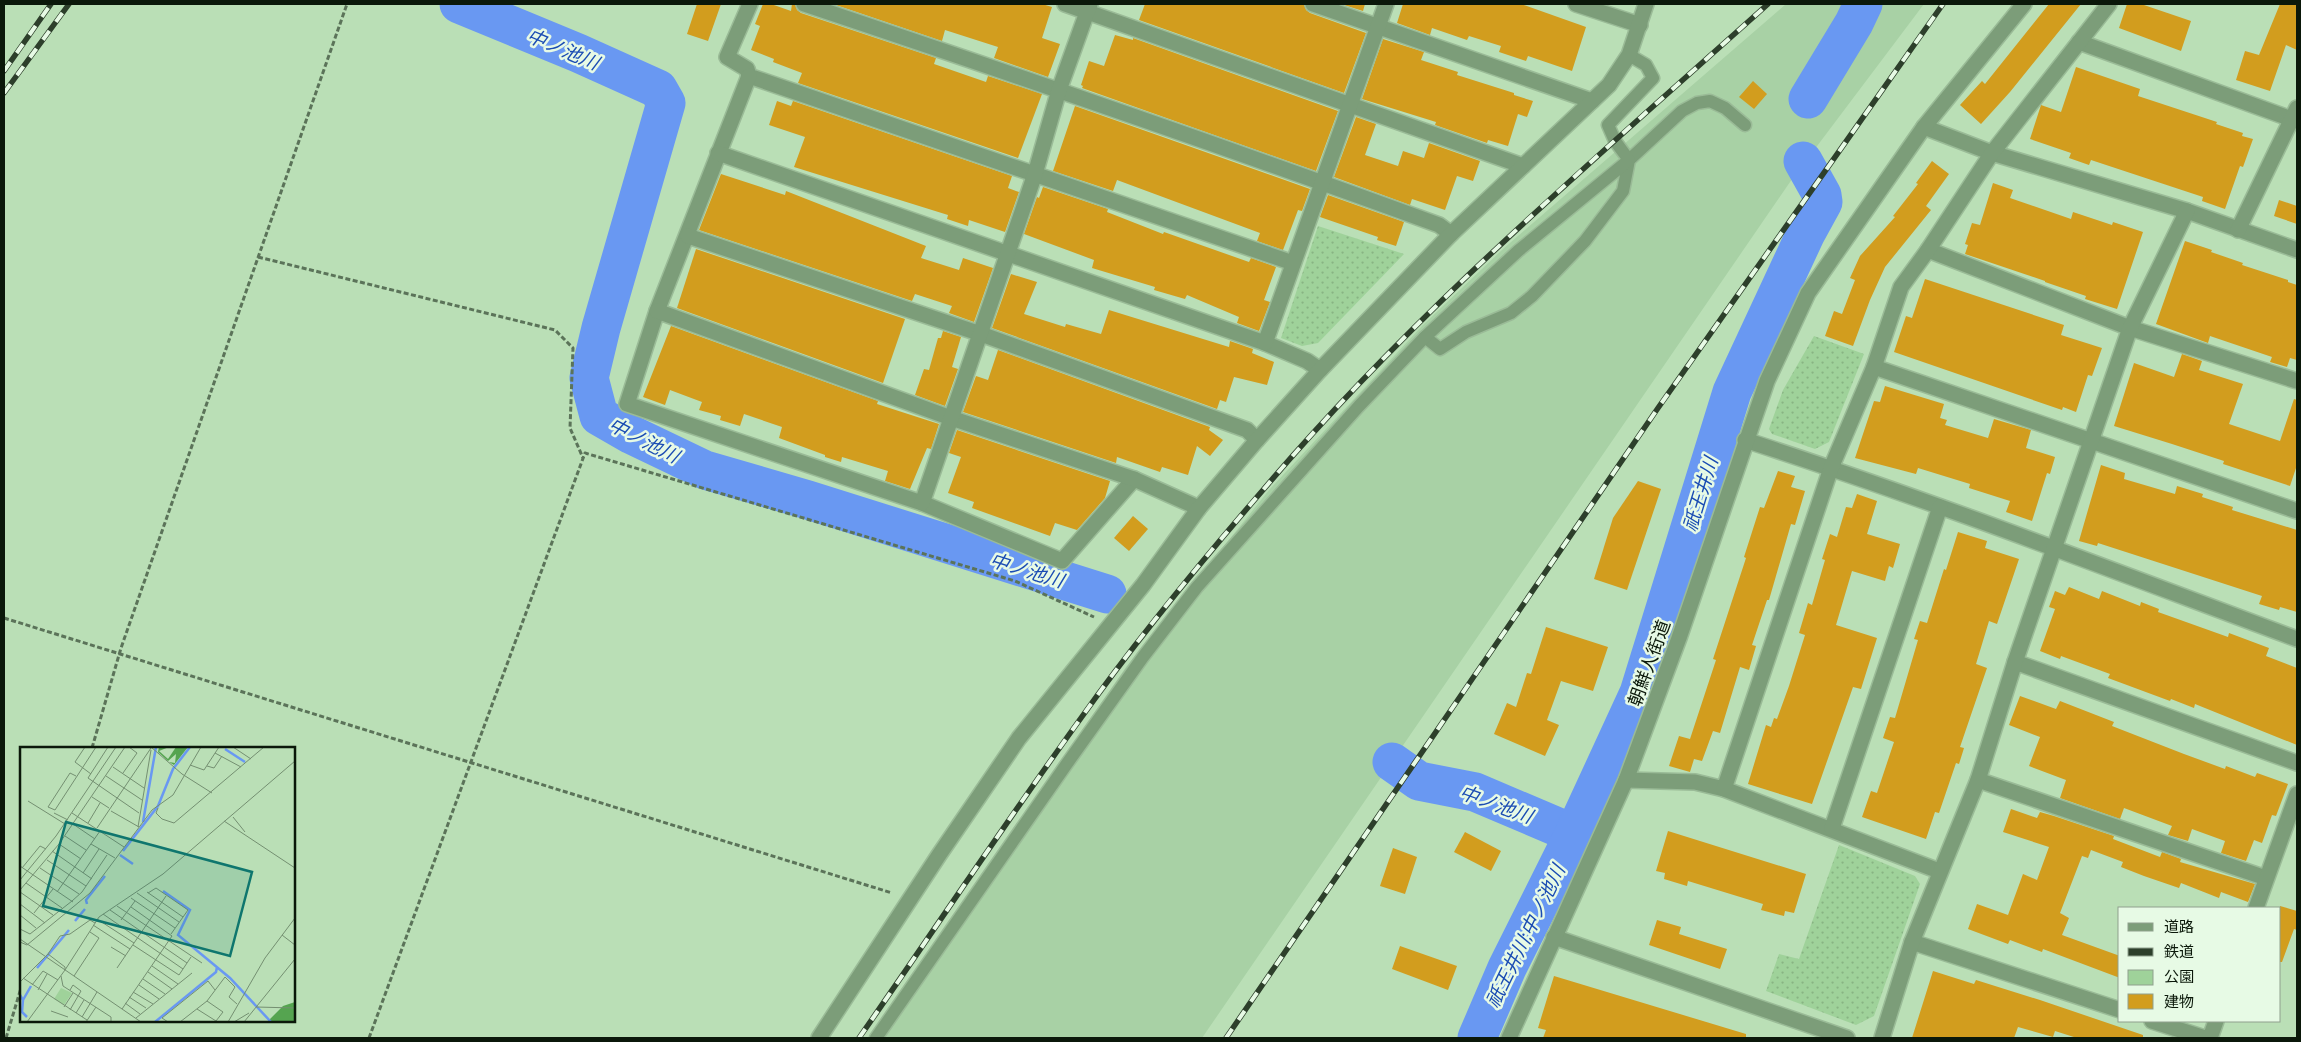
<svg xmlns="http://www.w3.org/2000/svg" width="2301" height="1042" font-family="'Asap Condensed','Noto Sans JP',sans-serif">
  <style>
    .built { fill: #a8d1a5 }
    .green { fill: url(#green-dots) }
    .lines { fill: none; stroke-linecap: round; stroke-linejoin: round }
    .river { stroke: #6998f2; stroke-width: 39 }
    .building { fill: #d29d1e }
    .service-casing { stroke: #9abb97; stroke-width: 15 }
    .minor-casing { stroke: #9abb97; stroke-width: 18 }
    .tertiary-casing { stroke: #9abb97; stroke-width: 18 }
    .path { stroke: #5b7359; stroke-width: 3; stroke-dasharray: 5 2.5; stroke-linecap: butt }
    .service { stroke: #7c9d79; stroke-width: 12 }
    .minor { stroke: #7c9d79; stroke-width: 15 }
    .tertiary { stroke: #7c9d79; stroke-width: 15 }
    .rail-casing { stroke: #2d3f2b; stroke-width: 5.5 }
    .rail { stroke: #e7fae5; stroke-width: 4; stroke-dasharray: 11; stroke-linecap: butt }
    .labels { text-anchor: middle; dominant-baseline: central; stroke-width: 5; stroke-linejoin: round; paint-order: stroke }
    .street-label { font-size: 18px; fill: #0b180a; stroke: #e7fae5 }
    .water-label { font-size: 19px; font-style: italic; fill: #1a4cb3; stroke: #e7fae5 }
    .inset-river { fill: none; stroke: #6998f2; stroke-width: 2.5 }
    .inset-road { fill: none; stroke: #748f71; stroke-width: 1 }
    .view { fill: #0f766e; fill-opacity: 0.15; stroke: #0f766e; stroke-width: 2.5 }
    .inset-edge { fill: none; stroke: #0b180a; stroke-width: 2.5 }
  </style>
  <defs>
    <pattern id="green-dots" width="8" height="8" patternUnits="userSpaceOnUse" patternTransform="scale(1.25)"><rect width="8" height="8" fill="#9fd29a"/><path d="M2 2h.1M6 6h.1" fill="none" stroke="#88b483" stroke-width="1.8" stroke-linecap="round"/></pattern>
  </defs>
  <rect width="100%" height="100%" fill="#badfb6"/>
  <!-- built -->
  <polygon class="built" points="1786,4 1924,4 1790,182 1202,1038 869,1038 1126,667 1270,489 1422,326 1503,249"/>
  <!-- green -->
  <g class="green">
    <polygon points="1318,226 1404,254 1318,343 1302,346 1281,338"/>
    <polygon points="1814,336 1864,354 1829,442 1815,449 1772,434 1769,429 1783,390"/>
    <polygon points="1839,845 1915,876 1920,884 1874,1016 1856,1025 1766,991 1779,954 1799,959"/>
  </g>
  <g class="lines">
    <!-- river -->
    <g class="river">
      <polyline points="459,4 578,53 658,89 666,103 601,328 589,378 599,416 632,435 705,470 808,500 1107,594"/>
      <polyline points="1808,99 1854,23 1863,4"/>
      <polyline points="1392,762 1419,781 1475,792 1574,834"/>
      <polyline points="1477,1038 1507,968 1574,834 1639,693 1732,392 1806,233 1823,202 1822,195 1803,161"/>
    </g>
  </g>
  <!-- building -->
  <g class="building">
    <polygon points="697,4 721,4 708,41 687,34"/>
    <polygon points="763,4 771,4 791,11 792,4 795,4 797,10 801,13 936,58 934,64 986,82 988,76 1042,94 1018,158 798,83 802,73 773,62 774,59 751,50 760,26 755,24"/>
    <polygon points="833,4 1042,4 1052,7 1042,38 1060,44 1048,77 994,58 998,47 945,30 942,41"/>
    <polygon points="1145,4 1304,4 1306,10 1310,13 1366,33 1344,93 1139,20"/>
    <polygon points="1341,4 1365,4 1363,11"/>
    <polygon points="1403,4 1521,4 1586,27 1572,71 1528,56 1526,61 1499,52 1501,46 1469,36 1467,40 1432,28 1430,35 1397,23"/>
    <polygon points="2049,4 2081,4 2010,92 1981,124 1960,105 1982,81 1985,84"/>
    <polygon points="2127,4 2141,4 2191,21 2181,51 2119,28"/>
    <polygon points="2280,4 2297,4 2297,50 2286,45 2270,91 2236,80 2245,51 2259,55"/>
    <polygon points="1115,35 1133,40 1133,38 1338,111 1316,171 1082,88 1083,86 1081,85 1089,61 1104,66"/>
    <polygon points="1383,39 1424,52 1421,60 1458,72 1457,75 1514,93 1514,95 1533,101 1527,117 1518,114 1508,146 1488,140 1487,143 1435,125 1436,122 1362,99"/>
    <polygon points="2076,67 2140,89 2138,96 2217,122 2216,124 2243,133 2242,136 2253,139 2243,167 2240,166 2225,209 2202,201 2203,197 2091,160 2089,165 2069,158 2071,153 2030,139 2041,105 2061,112"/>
    <polygon points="1753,81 1767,94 1754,109 1739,97"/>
    <polygon points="777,101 791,106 793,101 1012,176 1008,188 1019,192 1005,232 969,220 968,226 947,219 948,215 794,167 805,137 769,125"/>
    <polygon points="1075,106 1310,189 1302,211 1298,210 1283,250 1257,241 1260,233 1117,180 1113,191 1053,171"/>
    <polygon points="1356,117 1376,124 1365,155 1398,166 1403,151 1424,158 1429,143 1480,161 1473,181 1457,176 1445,210 1412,199 1410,205 1334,177"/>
    <polygon points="1932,161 1949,174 1926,206 1931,210 1885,267 1870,300 1853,346 1825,336 1834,311 1842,314 1855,280 1850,278 1860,256 1895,217 1893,216 1918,184 1916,183"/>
    <polygon points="721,174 785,195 786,191 926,246 921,258 959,270 963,258 993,268 974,322 949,313 952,306 915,294 912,301 699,230"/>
    <polygon points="1993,183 2013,190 2010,198 2071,219 2073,212 2112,225 2113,222 2143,232 2117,309 2085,299 2086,296 2045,282 2045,281 1965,254 1968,245 1965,244 1972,223 1980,225"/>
    <polygon points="1043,187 1108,209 1107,212 1163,234 1164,232 1249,262 1251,258 1276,267 1264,300 1270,302 1259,331 1237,323 1239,317 1187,295 1185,299 1154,290 1155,287 1092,268 1094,260 1024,234 1037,197 1039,198"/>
    <polygon points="1328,195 1404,222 1396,246 1377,240 1378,237 1320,217"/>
    <polygon points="2279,200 2297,206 2297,224 2274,216"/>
    <polygon points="2185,241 2212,250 2211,252 2243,263 2242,265 2288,280 2288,282 2297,285 2297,360 2290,358 2287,367 2270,362 2272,357 2210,336 2208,343 2156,324"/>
    <polygon points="696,249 905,319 883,383 677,308"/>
    <polygon points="1011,274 1037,282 1024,314 1065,327 1066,324 1101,334 1109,310 1229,347 1230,341 1253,349 1252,353 1274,362 1267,385 1234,377 1226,402 1220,400 1217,409 992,328"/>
    <polygon points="1925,279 2064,325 2061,335 2102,348 2092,376 2088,375 2076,412 2063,407 2062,410 1894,352 1906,316 1912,318"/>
    <polygon points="671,326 878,401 877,404 939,424 931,449 927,448 910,489 885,481 888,471 842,457 841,462 825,457 825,455 779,438 782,427 744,414 740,426 720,420 721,416 699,410 702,402 670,390 665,405 643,397"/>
    <polygon points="943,331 961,337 952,367 958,369 945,406 915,395 924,369 929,370 938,338 941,338"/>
    <polygon points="998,350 1210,427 1209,430 1223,440 1210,456 1197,446 1188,475 1162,467 1160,472 1117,457 1116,463 963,412 976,376 988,380"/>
    <polygon points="2182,354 2202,361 2199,370 2243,384 2229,424 2280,441 2294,399 2297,400 2297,465 2290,486 2223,464 2224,461 2172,444 2114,426 2134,363 2174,377"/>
    <polygon points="1885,386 1944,404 1940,418 1947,420 1945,425 1988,438 1994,419 2031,430 2026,448 2055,457 2050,474 2047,473 2032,521 2006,512 2010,501 1969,488 1970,484 1918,468 1916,474 1855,458 1874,401 1880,402"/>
    <polygon points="957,430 1110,481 1105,498 1077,530 1055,523 1050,536 972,508 974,502 948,493 961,457 949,453"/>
    <polygon points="2101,465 2125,473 2124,479 2175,494 2177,486 2203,494 2202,497 2233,507 2232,510 2297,530 2297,612 2280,607 2279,610 2259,604 2262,596 2098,543 2097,546 2079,541"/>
    <polygon points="1778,471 1795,476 1791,487 1805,491 1795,525 1791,524 1769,600 1767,600 1752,645 1756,646 1749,670 1740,667 1720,733 1713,731 1702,761 1694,759 1690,772 1669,766 1679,736 1690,739 1716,660 1713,659 1746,558 1744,557 1760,507 1764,508"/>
    <polygon points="1638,481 1661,489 1627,590 1594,579 1613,518"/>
    <polygon points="1857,494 1877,501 1867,534 1900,544 1893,568 1889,566 1885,581 1852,571 1836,625 1877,638 1861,689 1853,687 1812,804 1748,784 1766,725 1771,727 1774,718 1777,719 1789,686 1805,635 1799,633 1808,603 1812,605 1825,560 1822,559 1830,534 1837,537 1846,507 1852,508"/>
    <polygon points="1133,516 1148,529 1129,551 1114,538"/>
    <polygon points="1958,532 1987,541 1985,548 2019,559 1997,624 1989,621 1976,664 1987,668 1960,747 1964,748 1959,764 1956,763 1939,813 1935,812 1926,839 1862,817 1871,791 1877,793 1894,742 1883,738 1890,717 1895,718 1918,640 1914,639 1920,621 1927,623 1944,569 1946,570"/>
    <polygon points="2069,587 2099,599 2102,591 2140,606 2141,602 2159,609 2158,612 2228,637 2229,633 2269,648 2266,656 2297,668 2297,745 2195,704 2194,708 2171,699 2170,701 2108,678 2110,674 2061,656 2060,659 2040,651 2055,609 2049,607 2055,591 2065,595"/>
    <polygon points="1546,627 1608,647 1593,691 1561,681 1547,720 1559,725 1545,756 1494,734 1507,703 1516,707 1527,673 1531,674"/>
    <polygon points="2020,696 2056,709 2060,701 2114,722 2112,726 2184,754 2225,769 2226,766 2255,777 2257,773 2288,784 2276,816 2272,815 2262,843 2254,840 2246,861 2221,853 2225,841 2192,829 2188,841 2168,835 2172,826 2124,808 2120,819 2060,798 2066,780 2029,766 2040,737 2009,725"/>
    <polygon points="2011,809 2037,818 2040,812 2054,816 2114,836 2113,839 2160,857 2162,852 2181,859 2180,862 2255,884 2248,902 2221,892 2219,898 2181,883 2179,888 2144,876 2121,867 2123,862 2091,850 2088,858 2082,856 2060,913 2069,918 2062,935 2120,956 2120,978 2043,949 2042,952 2010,940 2008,944 1968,929 1977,904 2008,915 2023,874 2037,880 2049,847 2003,832"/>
    <polygon points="1668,831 1806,874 1794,913 1785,911 1784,916 1761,910 1763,904 1688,881 1687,886 1664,879 1665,873 1656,871"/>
    <polygon points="1465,832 1501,851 1491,871 1454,852"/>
    <polygon points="1393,848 1417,857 1405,894 1380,886"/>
    <polygon points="2280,906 2297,911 2297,930 2294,929 2282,962 2280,962"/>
    <polygon points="1657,920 1681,927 1679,934 1727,949 1720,969 1649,945"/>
    <polygon points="1400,946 1457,966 1448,990 1392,969"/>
    <polygon points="1933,971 1974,984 1976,980 2040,1000 2143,1035 2143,1038 2077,1038 2055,1031 2053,1037 2018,1027 2014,1038 1912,1038"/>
    <polygon points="1554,976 1746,1034 1746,1038 1543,1038 1546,1030 1538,1028"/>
  </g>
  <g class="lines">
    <!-- service casing -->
    <g class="service-casing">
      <g id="service">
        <polyline points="1425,337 1440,349 1466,332 1511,313 1532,296 1585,241 1623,191 1629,160 1682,111 1697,103 1710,101 1725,108 1745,125"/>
        <polyline points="876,1038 1066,765 1143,657 1197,587 1359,406 1425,337 1518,251 1629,160 1615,141 1608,125 1653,78 1646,65 1629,55"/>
      </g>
    </g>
    <!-- minor casing -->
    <g class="minor-casing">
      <g id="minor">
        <polyline points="750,4 727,57 747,69 749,76 1293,263"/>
        <path d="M804 4C1016 75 1228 148 1439 225L1451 234"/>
        <polyline points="1065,4 1523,166"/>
        <polyline points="1313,4 1592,101"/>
        <polyline points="1576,4 1640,25"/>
        <polyline points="2079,42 2297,121"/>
        <polyline points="749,76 657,311 627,404 922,503 1062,561 1134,479"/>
        <polyline points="1924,127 1992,153 2187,211 2297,250"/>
        <polyline points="718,153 1265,343 1307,361 1320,370"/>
        <polyline points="2238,230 2297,108"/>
        <polyline points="688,236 981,334 1247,430 1257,440"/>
        <polyline points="1928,250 2130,328 2297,381"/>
        <polyline points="657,311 951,418 1134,479 1199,508"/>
        <polyline points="1265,343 1386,4"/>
        <polyline points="1874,367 2297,511"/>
        <path d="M1745 440C1931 500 2114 571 2297 639"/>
        <polyline points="922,503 1035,174 1059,90 1090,4"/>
        <polyline points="2015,662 2297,763"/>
        <polyline points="1626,780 1695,782 1724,789 1939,871"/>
        <polyline points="1978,780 2266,878"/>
        <polyline points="1724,789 1831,468 1874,367 1901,287 1928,250 1992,153 2109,4"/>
        <polyline points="1832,828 1940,507"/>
        <polyline points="2256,908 2297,794"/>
        <polyline points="1554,937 1847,1038"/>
        <polyline points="1912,942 2120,1010"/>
        <polyline points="2152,1021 2205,1038"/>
        <polyline points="1509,1038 1626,780 1679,638 1767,381 1808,293 1924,127 2024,4"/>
        <polyline points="1882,1038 1912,942 1978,780 2015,662 2130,328 2187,211"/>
        <polyline points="2210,1038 2216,1021"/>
      </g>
    </g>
    <!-- tertiary casing -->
    <g class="tertiary-casing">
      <polyline id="tertiary" points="819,1038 939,855 1019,738 1143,585 1199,508 1257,440 1320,370 1451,234 1609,85 1629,55 1646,4"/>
    </g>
    <!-- path -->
    <g class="path">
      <polyline points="258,257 555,330 573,348 570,428 583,458"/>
      <polyline points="4,618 892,893"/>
      <polyline points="92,748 121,648 347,4"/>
      <polyline points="6,1038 21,988"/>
      <polyline points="369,1038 585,453 1015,581 1094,617"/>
    </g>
    <!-- service -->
    <use href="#service" class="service"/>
    <!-- minor -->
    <use href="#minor" class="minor"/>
    <!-- tertiary -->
    <use href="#tertiary" class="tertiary"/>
    <!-- rail casing -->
    <g class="rail-casing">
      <g id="rail">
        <polyline points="4,71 51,4"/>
        <polyline points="4,93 69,4"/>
        <path d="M859 1038C933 932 1005 823 1081 718 1137 639 1199 564 1263 490 1415 311 1594 160 1768 4"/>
        <polyline points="1226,1038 1658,408 1943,4"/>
      </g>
    </g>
    <!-- rail -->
    <use href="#rail" class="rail"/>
  </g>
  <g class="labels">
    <!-- street labels -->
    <g class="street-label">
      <text transform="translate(1649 663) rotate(-70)">朝鮮人街道</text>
    </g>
    <!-- water labels -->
    <g class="water-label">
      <text transform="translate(563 49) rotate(23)">中ノ池川</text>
      <text transform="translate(644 440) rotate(27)">中ノ池川</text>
      <text transform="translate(1700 494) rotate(-73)">祇王井川</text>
      <text transform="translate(1027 570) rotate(17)">中ノ池川</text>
      <text transform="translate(1496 804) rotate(20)">中ノ池川</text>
      <text transform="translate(1525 936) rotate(-64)">祇王井川;中ノ池川</text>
    </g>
  </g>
  <!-- overview -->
  <g transform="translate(20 747)">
    <rect width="275" height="275" fill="#badfb6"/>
    <path d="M41 241 52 246 44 258 34 252Z" fill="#9fd29a"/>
    <path d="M139 0H149L139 4 148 12 156 0H168L154 18 149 15 155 16 156 7 148 14 138 5ZM275 255V275H247L263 259Z" fill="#55a450"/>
    <path class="inset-river" d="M205 2 225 15M123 75 136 0M103 104 138 59 153 22 170 0M100 108 113 117M143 144 170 163 158 188 210 231 251 275M67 157 66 153 85 129M55 174 65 162M17 221 49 183M0 248 3 253 2 265 7 270M3 253 11 239M135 275 196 225 197 220"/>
    <path class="inset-road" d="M65 0 55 15 71 27M88 0 68 31 119 66M131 0 162 27 192 46M213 0 231 12M195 6 221 20M170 18 184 23 199 0M187 19 194 21 202 9M93 20 124 41M103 26 117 6 109 0M56 29 50 26 28 60 35 63 76 0M86 29 122 53M72 50 89 61M8 54 45 77M138 61 136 66 142 72 154 76 244 0M91 64 119 80M34 66 48 73M52 66 104 100M213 70 225 85M204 74 275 121M68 76 80 56M53 77 75 92M118 80 131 3M77 81 131 1M45 89 66 103M39 97 61 112M71 97 95 111M32 104 72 132M27 113 66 139M0 119 53 155M2 121 20 99 26 102M20 121 59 147M63 126 79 102M0 133 36 89 96 0M6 136 42 161M0 143 39 97 105 0M0 145 33 168M37 145 80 84M127 145 163 170M117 146 159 175M128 146 136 141 168 163 151 187M111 151 155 181M0 157 25 176M97 159 182 216M90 163 167 216M14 166 33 142M83 167 163 222M0 168 16 181M77 172 114 196M101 173 115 154M73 178 110 202M0 182 10 187 52 154 62 145 87 108M262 188 275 198M0 192 121 275M0 195 7 198 70 146 132 63 153 48 181 0M113 198 159 228 171 210M91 200 106 209M28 207 45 220V223M132 219 158 237M97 221 146 149M128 225 152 242M41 229 43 239 91 270V275M54 229 79 191 70 185M3 231 67 273M123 232 145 247M0 235 28 207 40 189 50 187 70 173 75 176M12 238 23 224 38 233M119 238 139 252M18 243 27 227M50 243 53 238 61 244 50 263M113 245 133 257M109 250 126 261M105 256 120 267M44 260 53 246M236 260 275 261M102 262 152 189 111 160M177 262 196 274 203 265 187 254M31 264 48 270M56 266 64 253M62 270 77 245M116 271 172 226M7 275 45 223 79 170 143 127 275 14M66 275 76 260M148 275 142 271 188 234 195 243M160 275 187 254 205 230 215 240 209 250 217 257M208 275 245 211 275 171M214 275 229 266M224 275 275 212"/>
    <path class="view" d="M46 75 232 125 210 209 23 159Z"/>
    <rect width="275" height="275" class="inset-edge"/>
  </g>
  <!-- border -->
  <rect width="2301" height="1042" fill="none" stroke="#0b180a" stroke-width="10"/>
  <!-- legend -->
  <rect x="2118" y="907" width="162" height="115" fill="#e7fae5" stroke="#8fa08d"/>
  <rect x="2128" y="923" width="25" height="8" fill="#7c9d79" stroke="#8fa08d"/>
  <text x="2164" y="932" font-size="15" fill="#0b180a">道路</text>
  <rect x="2128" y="948" width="25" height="8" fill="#2d3f2b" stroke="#8fa08d"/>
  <text x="2164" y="957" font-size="15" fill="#0b180a">鉄道</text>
  <rect x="2128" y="970" width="25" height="15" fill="#9fd29a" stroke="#8fa08d"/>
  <text x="2164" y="982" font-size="15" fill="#0b180a">公園</text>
  <rect x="2128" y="994" width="25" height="15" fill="#d29d1e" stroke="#8fa08d"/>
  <text x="2164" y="1007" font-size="15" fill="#0b180a">建物</text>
</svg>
